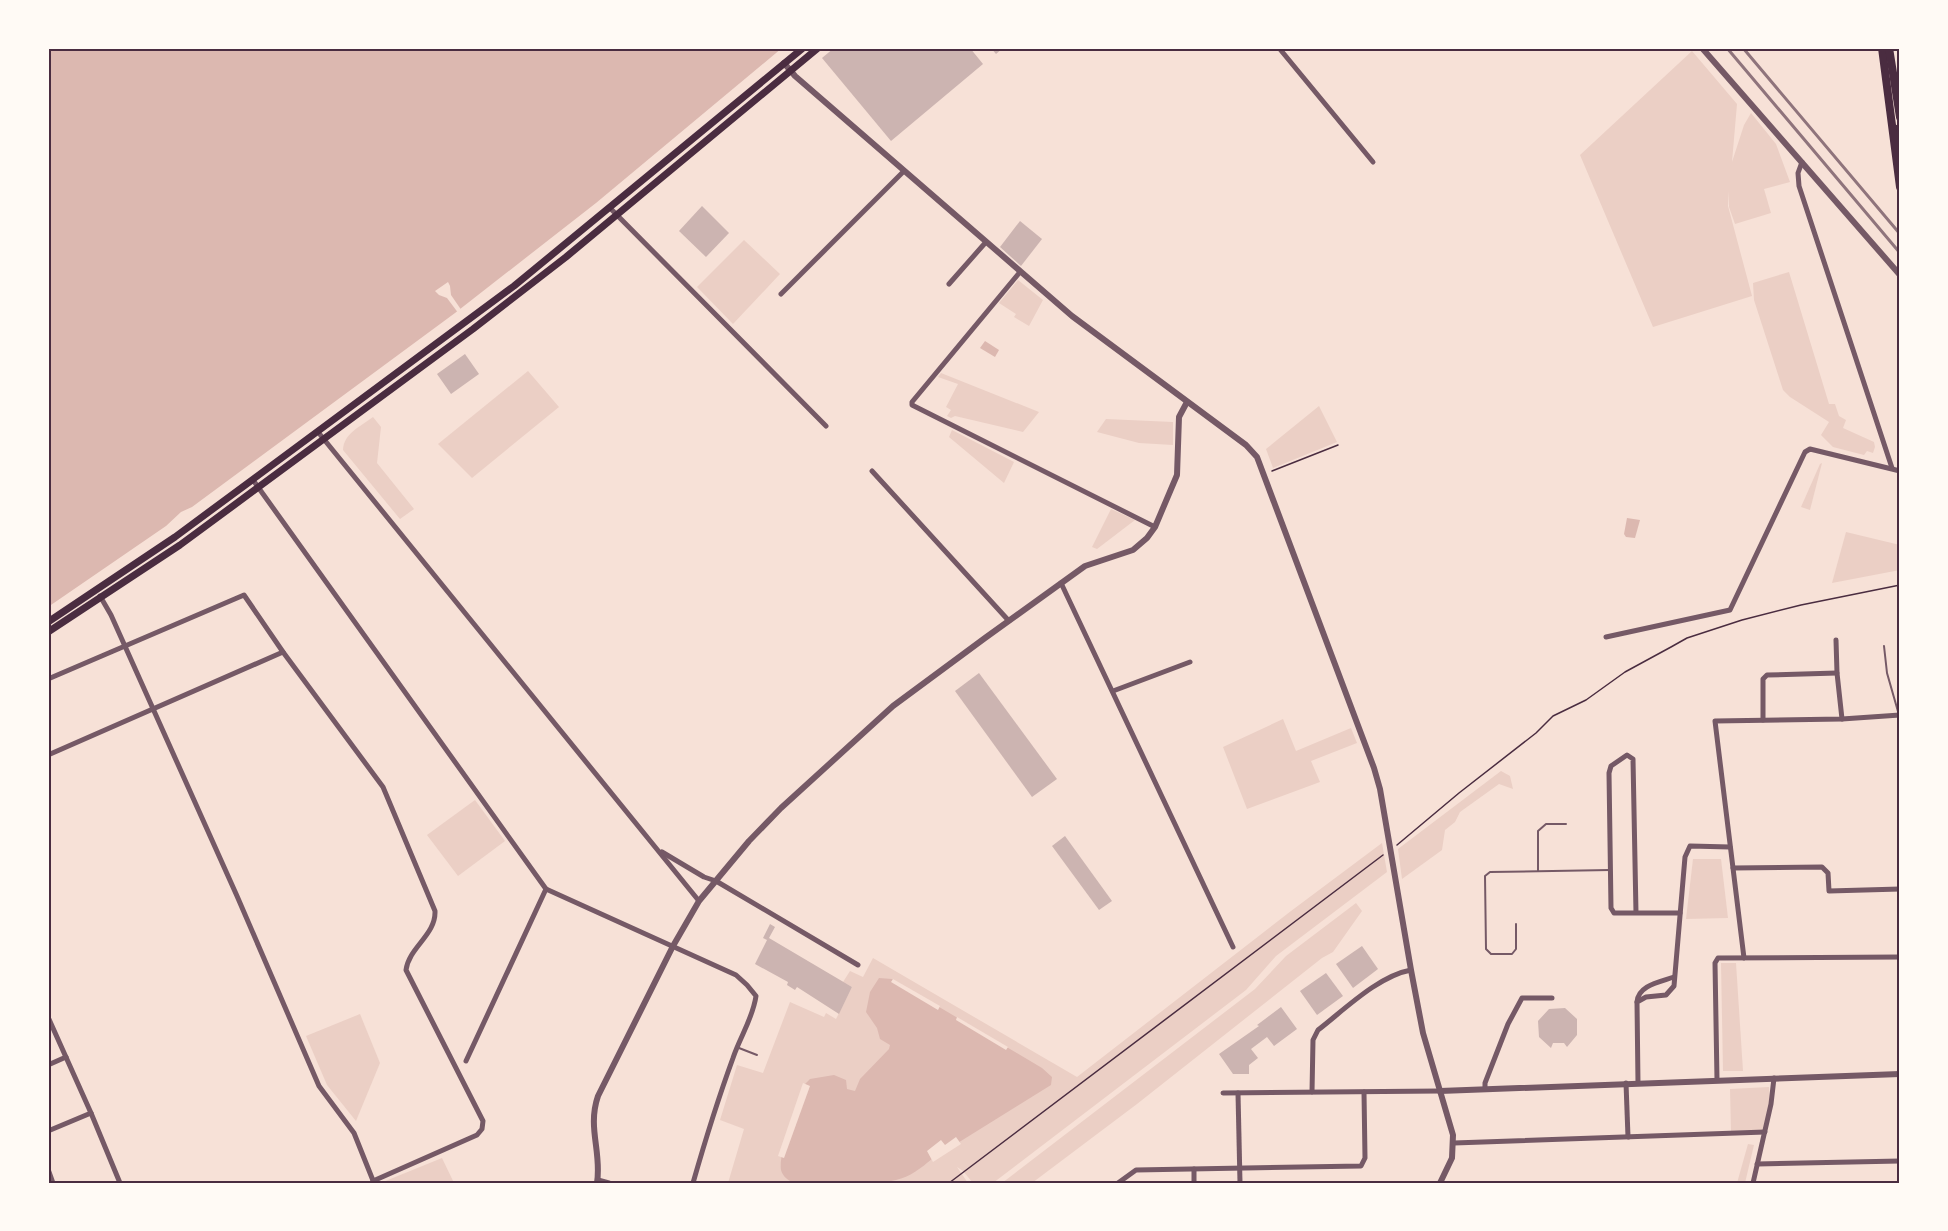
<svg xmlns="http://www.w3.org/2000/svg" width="1948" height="1231" font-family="'Work Sans',sans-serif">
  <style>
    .green { fill: #ebcfc5 }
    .water { fill: #dcb8b0 }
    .pier { fill: #f7e1d7 }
    .building { fill: #ccb4b1 }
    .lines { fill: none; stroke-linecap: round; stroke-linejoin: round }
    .path { stroke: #4a2c40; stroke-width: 1.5 }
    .service { stroke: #755966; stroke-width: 2 }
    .minor { stroke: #755966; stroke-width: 5 }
    .tertiary { stroke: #755966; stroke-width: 6 }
    .secondary { stroke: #4a2c40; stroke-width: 7 }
    .primary { stroke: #4a2c40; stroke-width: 8 }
    .rail { stroke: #8f747c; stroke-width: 3 }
    .neatline { fill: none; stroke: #4a2c40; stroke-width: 2 }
  </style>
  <rect width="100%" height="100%" fill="#f7e1d7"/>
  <!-- green -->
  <g class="green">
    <polygon points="1692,51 1737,104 1732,162 1744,125 1751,113 1776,144 1790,182 1764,189 1771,213 1735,224 1729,207 1729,191 1728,206 1752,296 1653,327 1580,155"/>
    <polygon points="744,240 780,274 733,324 697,287"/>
    <polygon points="1789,272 1829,404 1835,404 1839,416 1846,420 1843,428 1874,442 1875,447 1873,453 1867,451 1864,455 1833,447 1821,435 1829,422 1790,397 1783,390 1754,300 1753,283"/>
    <polygon points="1018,280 1043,300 1029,326 1014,317 1016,314 999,303"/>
    <polygon points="528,371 559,407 472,478 438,444"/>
    <polygon points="941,373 1039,412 1023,432 955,416 951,418 947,416 951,410 946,407 958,384 938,377"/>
    <polygon points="1319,406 1337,442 1273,468 1266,449"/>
    <path d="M373 417 381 427 377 463 414 509 400 519 343 450C344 433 360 427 373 417Z"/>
    <polygon points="1106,419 1173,422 1173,445 1139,443 1097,432"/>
    <polygon points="952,430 1014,462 1004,483 949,437"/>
    <polygon points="1822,463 1810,510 1801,507 1820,464"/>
    <polygon points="1111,509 1135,520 1097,549 1092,547"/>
    <polygon points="1846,532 1900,545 1900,570 1832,583"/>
    <polygon points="1283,719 1296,751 1351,728 1357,743 1311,761 1320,782 1247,809 1223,747"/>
    <polygon points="1501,771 1510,776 1513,789 1499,784 1460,812 1455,822 1445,830 1442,850 1402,879 1398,849"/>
    <polygon points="475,800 505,841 458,876 427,835"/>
    <polygon points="1382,843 1387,872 1276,956 1246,990 993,1183 973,1183 963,1171 957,1167 968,1183 728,1183 744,1129 720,1120 737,1065 763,1073 790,1002 824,1017 826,1013 836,1019 852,987 843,982 850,971 863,977 873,958 1077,1077 1291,911"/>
    <polygon points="1693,859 1721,859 1728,918 1686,919"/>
    <polygon points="1356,903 1362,911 1333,952 1322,958 1137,1104 1032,1183 1002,1183 1255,989 1286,956"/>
    <polygon points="1721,963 1736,963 1743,1071 1723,1071"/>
    <polygon points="360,1014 380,1063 356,1121 327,1085 306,1036"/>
    <polygon points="1769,1087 1770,1108 1764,1130 1731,1131 1730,1089"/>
    <polygon points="1748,1144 1754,1145 1745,1183 1737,1183"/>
    <polygon points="442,1158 454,1183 383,1182"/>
  </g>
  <!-- water -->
  <g class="water">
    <polygon points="48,48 782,48 596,203 455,313 192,507 181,512 166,526 48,607"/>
    <polygon points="985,341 999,350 995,357 980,348"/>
    <polygon points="1627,518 1640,520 1635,538 1626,537 1624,534"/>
    <path d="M879 978 892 979 1042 1068 1052 1077 1051 1085 932 1159C921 1168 910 1177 896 1180 869 1187 822 1183 794 1183 788 1180 783 1177 781 1170 778 1153 799 1103 805 1084L810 1079 834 1075 846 1080 847 1089 855 1091 860 1079 889 1049 890 1045 880 1039 877 1028 866 1012 870 992Z"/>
  </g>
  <!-- pier -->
  <g class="pier">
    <polygon points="448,282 450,286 451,295 462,311 459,314 447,298 439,295 435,291"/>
    <polygon points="893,979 940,1006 938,1010 891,982"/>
    <polygon points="957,1017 1008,1047 1006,1050 956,1020"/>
    <polygon points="803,1083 810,1086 784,1158 778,1156"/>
    <polygon points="956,1137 961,1144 933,1162 927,1151 941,1140 945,1145"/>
  </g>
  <!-- building -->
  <g class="building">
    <polygon points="834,48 970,48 983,64 891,141 822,58"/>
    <polygon points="991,48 1003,48 996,54"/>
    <polygon points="702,206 729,233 706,257 679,231"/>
    <polygon points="1020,221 1042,239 1021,266 1000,247"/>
    <polygon points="465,354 479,374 451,394 437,374"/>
    <polygon points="979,673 1057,779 1032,797 955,691"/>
    <polygon points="1065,836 1112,901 1099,910 1052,846"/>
    <polygon points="770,924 775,927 769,938 852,987 839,1014 797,987 795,990 787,985 788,982 755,964 767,940 763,938"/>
    <polygon points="1362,946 1378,969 1353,988 1336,964"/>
    <polygon points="1326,973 1343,996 1317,1015 1300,991"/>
    <polygon points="1281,1007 1297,1029 1274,1046 1267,1037 1251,1049 1258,1058 1249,1065 1249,1074 1233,1074 1219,1054 1259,1026 1257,1025"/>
    <polygon points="1565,1008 1577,1019 1577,1035 1567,1047 1564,1043 1553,1043 1551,1048 1539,1037 1538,1021 1549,1009"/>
  </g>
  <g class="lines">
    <!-- path -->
    <g class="path">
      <polyline points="1272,471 1338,445"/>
      <polyline points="1397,845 1459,793 1536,733 1553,716 1586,700 1625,672 1671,647 1687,638 1742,620 1801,605 1900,585"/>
      <polyline points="949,1183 1383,855"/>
    </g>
    <!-- service -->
    <g class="service">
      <polyline points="1884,646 1887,673 1899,715"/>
      <polyline points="1538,871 1538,831 1546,824 1566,824"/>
      <polyline points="1516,924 1516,949 1512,954 1491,954 1486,949 1485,876 1490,872 1610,870"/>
      <polyline points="739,1048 757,1055"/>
    </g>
    <!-- minor -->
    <g class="minor">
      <polyline points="1279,48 1373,162"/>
      <polyline points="1802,162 1798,173 1799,186 1892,468"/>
      <polyline points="610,208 826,426"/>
      <polyline points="1020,272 912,402 912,405 1155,527"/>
      <polyline points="949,284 986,242"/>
      <polyline points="781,294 904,171"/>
      <polyline points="318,432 699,901"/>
      <polyline points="872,471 1009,621"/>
      <path d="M253 480 546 889 736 975 747 985 756 996C753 1018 740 1037 733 1058 718 1099 705 1141 693 1183"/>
      <polyline points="1061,583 1233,947"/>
      <polyline points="100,596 111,615 237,896 319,1086 354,1133 374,1183"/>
      <polyline points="1606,637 1730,610 1805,452 1810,449 1900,471"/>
      <polyline points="1836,640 1837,673 1842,719"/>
      <path d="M48 679 244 595 283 652 383 787 435 911C436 935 409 947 406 970L483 1121 482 1129 477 1135 373 1181"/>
      <polyline points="1113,691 1190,662"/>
      <polyline points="1763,720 1763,679 1767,675 1837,673"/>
      <polyline points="48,755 283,652"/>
      <polyline points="662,852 704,877 716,881 858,965"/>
      <polyline points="1733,868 1822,867 1828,873 1829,891 1900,889"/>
      <polyline points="1636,913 1633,759 1627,755 1611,766 1609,773 1611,908 1614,913 1680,913"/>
      <polyline points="1744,958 1715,721 1842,719 1900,715"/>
      <path d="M1637 1002C1638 985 1660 982 1674 977"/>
      <polyline points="48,1017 91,1113 120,1183"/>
      <polyline points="466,1061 546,889"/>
      <polyline points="48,1065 66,1057"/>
      <polyline points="1717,1080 1715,963 1718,958 1900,957"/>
      <polyline points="1626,1083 1628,1137"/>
      <polyline points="1638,1083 1637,1002 1646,997 1666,995 1674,986 1685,857 1690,846 1730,847"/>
      <polyline points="1485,1088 1485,1083 1508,1024 1522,998 1552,998"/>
      <path d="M1312 1092 1313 1040 1318 1030C1344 1010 1378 976 1411 970"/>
      <polyline points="1223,1093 1440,1091"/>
      <polyline points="1238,1093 1240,1183"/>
      <polyline points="48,1131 91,1113"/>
      <polyline points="1454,1143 1765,1132"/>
      <polyline points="1757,1164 1900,1161"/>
      <polyline points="48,1169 53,1183"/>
      <polyline points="598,1180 609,1183"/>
      <polyline points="1118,1183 1136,1170 1361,1166 1365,1158 1364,1092"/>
      <polyline points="1194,1183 1194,1169"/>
      <polyline points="1753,1183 1771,1104 1774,1078"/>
    </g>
    <!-- tertiary -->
    <g class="tertiary">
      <polyline points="1702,48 1900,275"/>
      <polyline points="784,63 795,76 1072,316 1246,445 1257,457 1374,768 1380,789 1411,970 1423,1033 1453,1135 1452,1158 1440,1183"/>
      <polyline points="1440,1091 1900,1074"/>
      <path d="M597 1183C602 1152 587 1128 598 1096L673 946 699 901 749 841 781 808 893 706 985 638 1085 566 1133 550 1147 538 1155 527 1177 475 1179 417 1187 402"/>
    </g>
    <!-- secondary -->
    <g class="secondary">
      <polyline points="1895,128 1900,146"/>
      <polyline points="48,622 175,537 514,286 803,48"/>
      <polyline points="48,632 180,545 473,329 566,257 818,48"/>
    </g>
    <!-- primary -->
    <g class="primary">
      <polyline points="1882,48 1900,187"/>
      <polyline points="1889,48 1900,117"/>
    </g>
    <!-- rail -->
    <g class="rail">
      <polyline points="1727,48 1900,253"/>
      <polyline points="1743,48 1900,234"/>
    </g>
  </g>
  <!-- border -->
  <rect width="1948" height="1231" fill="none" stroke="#fffaf5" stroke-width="99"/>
  <rect x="50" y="50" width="1848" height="1132" class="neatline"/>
</svg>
